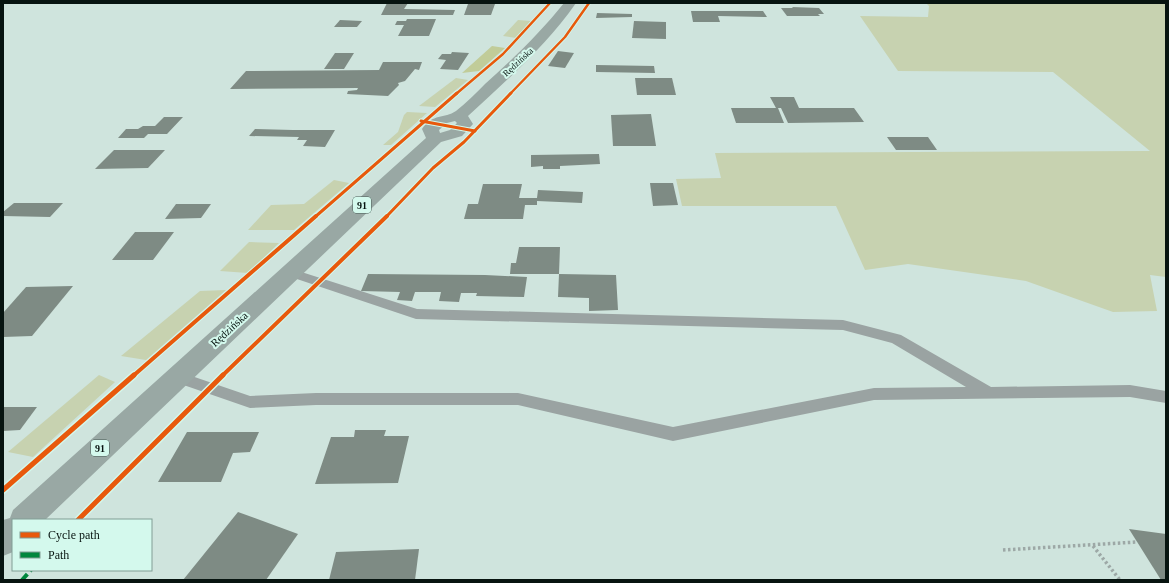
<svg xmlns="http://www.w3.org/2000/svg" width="1169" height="583" font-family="Georgia,serif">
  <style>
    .green { fill: #c7d2b0 }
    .forest { fill: #c1cc99 }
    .building { fill: #7e8b84 }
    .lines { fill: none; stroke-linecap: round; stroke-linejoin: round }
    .path { stroke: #9da8a6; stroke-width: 3.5; stroke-dasharray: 2.5 2.5; stroke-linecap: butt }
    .lane { fill: #9aa3a2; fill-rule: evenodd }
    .primary { fill: #99a8a4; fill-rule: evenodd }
    .quiet { stroke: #00873e; stroke-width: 4; stroke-dasharray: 8 4; stroke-linecap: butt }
    .cycleway-far3-casing { stroke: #d4f9ed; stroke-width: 4 }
    .cycleway-far2-casing { stroke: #d4f9ed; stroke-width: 5 }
    .cycleway-far1-casing { stroke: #d4f9ed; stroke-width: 6 }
    .cycleway-casing { stroke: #d4f9ed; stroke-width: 8 }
    .cycleway-far3 { stroke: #e8590c; stroke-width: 2.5 }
    .cycleway-far2 { stroke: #e8590c; stroke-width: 3 }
    .cycleway-far1 { stroke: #e8590c; stroke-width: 4 }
    .cycleway { stroke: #e8590c; stroke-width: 5 }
    .labels { text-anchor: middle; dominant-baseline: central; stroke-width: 4; stroke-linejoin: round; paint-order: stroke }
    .far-street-label { font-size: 9px; fill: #071410; stroke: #d4f9ed }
    .shield { fill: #d4f9ed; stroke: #445952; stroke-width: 1 }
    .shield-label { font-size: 10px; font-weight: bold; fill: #071410 }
    .street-label { font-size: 11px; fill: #071410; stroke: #d4f9ed }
  </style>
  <rect width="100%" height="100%" fill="#cfe4dd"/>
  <!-- green -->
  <g class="green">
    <polygon points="926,3 1166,3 1166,277 1150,275 1157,311 1113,312 1026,281 908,264 865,270 836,206 682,206 676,179 721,178 715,153 1150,151 1053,72 898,71 860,16 928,17 929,6"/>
    <polygon points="518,20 531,21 516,38 503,36"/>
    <polygon points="456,78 468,80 435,107 419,106"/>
    <polygon points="407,112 427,113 391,145 383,145 398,132 404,115"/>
    <polygon points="334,180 349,183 294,230 248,230 271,205 304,204"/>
    <polygon points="249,242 279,243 248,273 220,271"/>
    <polygon points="226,290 146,360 121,356 200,291"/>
    <polygon points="99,375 115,382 33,457 8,452"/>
  </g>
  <!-- forest -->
  <polygon class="forest" points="492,46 505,48 479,71 462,73"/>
  <!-- building -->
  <g class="building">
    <polygon points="387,3 408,3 404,9 455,10 453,15 381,15"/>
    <polygon points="468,4 495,4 491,15 464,15"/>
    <polygon points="792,7 819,8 824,14 818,14 820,16 787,16 781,8 793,8"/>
    <polygon points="691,11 763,11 767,17 718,16 720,22 693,22"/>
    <polygon points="597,13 632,14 632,17 596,18"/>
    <polygon points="407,19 436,19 429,36 398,36 404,25 395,25 397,21 406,21"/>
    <polygon points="340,20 362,21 357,27 334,27"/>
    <polygon points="634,21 666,22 666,39 632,38"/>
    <polygon points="558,51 574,53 565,68 548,66"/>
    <polygon points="452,52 469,53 458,70 440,69 446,60 438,59 442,54 451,54"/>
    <polygon points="335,53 354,53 344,69 324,69"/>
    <polygon points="383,62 422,62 419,70 415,69 405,81 398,83 399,85 388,96 347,94 348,91 357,90 358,88 230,89 246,71 379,70"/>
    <polygon points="596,65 654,66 655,73 596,72"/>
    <polygon points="635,78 672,78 676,95 637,95"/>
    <polygon points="770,97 794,97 799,108 854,108 864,122 788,123 781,108 778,108 784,123 736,123 731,108 776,108"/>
    <polygon points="651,114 656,146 613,146 611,115"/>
    <polygon points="164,117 183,117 167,134 148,134 144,138 118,138 126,129 138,129 143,126 155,126"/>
    <polygon points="255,129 293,130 335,130 325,147 303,146 307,140 297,140 299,137 249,136"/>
    <polygon points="887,137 928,137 937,150 896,150"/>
    <polygon points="114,150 165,150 148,168 95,169"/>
    <polygon points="599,154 600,164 560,166 560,169 543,169 543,166 531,167 531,155"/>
    <polygon points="650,183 673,183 678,205 653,206"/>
    <polygon points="483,184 522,184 519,198 537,198 538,190 583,192 582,203 537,201 537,205 525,205 523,219 464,219 468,204 478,204"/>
    <polygon points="14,203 63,203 50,217 3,216 3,212"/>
    <polygon points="176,204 211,204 201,218 165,219"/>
    <polygon points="135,232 174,232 153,260 112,260"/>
    <polygon points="519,247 560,247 559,274 616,275 618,310 589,311 589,298 558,297 559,274 510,274 511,263 516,263"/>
    <polygon points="368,274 485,275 527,277 524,297 476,296 477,293 461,293 459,302 439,301 441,292 415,292 412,301 397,300 400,292 361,291"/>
    <polygon points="73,286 32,336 3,337 3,313 26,287"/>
    <polygon points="3,407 37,407 20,430 3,431"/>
    <polygon points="355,430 386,430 384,436 409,436 398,483 315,484 331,437 354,437"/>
    <polygon points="187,432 259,432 250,452 233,453 221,482 158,482"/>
    <polygon points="238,512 298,534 266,580 183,580"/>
    <polygon points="1129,529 1166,534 1166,580 1161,580"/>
    <polygon points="419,549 415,580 329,580 336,552"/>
  </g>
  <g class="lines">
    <!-- path -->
    <g class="path">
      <polyline points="1093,546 1120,580"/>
      <polyline points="1003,550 1137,542"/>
    </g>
    <!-- lane -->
    <polygon class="lane" points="289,268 417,309 843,320 901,335 991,387 1130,385 1166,391 1166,403 1130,397 874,400 673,441 518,405 316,405 250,408 172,381 170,377 172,373 177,371 250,396 316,393 518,393 673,427 874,388 966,387 892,343 843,330 416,319 285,275 283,272 285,269"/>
    <!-- primary -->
    <path class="primary" d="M564 3H576C546 46 507 80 468 116L473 124 462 136 441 142 45 520H13V552L3 556V520L10 518 13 510 426 138 422 129C433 113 444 119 456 111 466 103 476 93 485 84 514 58 540 33 564 3ZM455 121 457 123 450 130 440 133 439 130 447 123Z"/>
    <!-- quiet -->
    <polyline class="quiet" points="22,580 31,570"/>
    <!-- cycleway-far3 casing -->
    <g class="cycleway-far3-casing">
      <g id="cycleway-far3">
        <polyline points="456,94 503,54 550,3"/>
        <polyline points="510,94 565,37 589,3"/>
      </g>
    </g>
    <!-- cycleway-far2 casing -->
    <g class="cycleway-far2-casing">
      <g id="cycleway-far2">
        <polyline points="421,121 475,131"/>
        <polyline points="315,217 457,93"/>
        <polyline points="386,217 433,168 464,142 511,93"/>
      </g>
    </g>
    <!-- cycleway-far1 casing -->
    <g class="cycleway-far1-casing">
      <g id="cycleway-far1">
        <polyline points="133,376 316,216"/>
        <polyline points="222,376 387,216"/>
      </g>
    </g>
    <!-- cycleway casing -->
    <g class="cycleway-casing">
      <g id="cycleway">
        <polyline points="3,490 134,375"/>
        <polyline points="78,520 223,375"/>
      </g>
    </g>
    <!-- cycleway-far3 -->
    <use href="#cycleway-far3" class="cycleway-far3"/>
    <!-- cycleway-far2 -->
    <use href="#cycleway-far2" class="cycleway-far2"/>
    <!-- cycleway-far1 -->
    <use href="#cycleway-far1" class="cycleway-far1"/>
    <!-- cycleway -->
    <use href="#cycleway" class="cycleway"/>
  </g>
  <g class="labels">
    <!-- far-street labels -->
    <g class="far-street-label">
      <text transform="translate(518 62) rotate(-43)">Rędzińska</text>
    </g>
    <!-- shield labels -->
    <g class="shield">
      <rect x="353" y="197" width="18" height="16" rx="3"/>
      <rect x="91" y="440" width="18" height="16" rx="3"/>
    </g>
    <g class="shield-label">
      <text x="362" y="205">91</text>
      <text x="100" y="448">91</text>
    </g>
    <!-- street labels -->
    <g class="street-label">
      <text transform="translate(229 329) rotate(-43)">Rędzińska</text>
    </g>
  </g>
  <!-- border -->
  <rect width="1169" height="583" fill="none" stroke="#071410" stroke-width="8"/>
  <!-- legend -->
  <rect x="12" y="519" width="140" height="52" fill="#d4f9ed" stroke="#829d95"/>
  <rect x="20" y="532" width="20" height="6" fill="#e8590c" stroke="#829d95"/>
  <text x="48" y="539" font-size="12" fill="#071410">Cycle path</text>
  <rect x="20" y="552" width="20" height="6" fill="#00873e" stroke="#829d95"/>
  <text x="48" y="559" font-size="12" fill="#071410">Path</text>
</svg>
